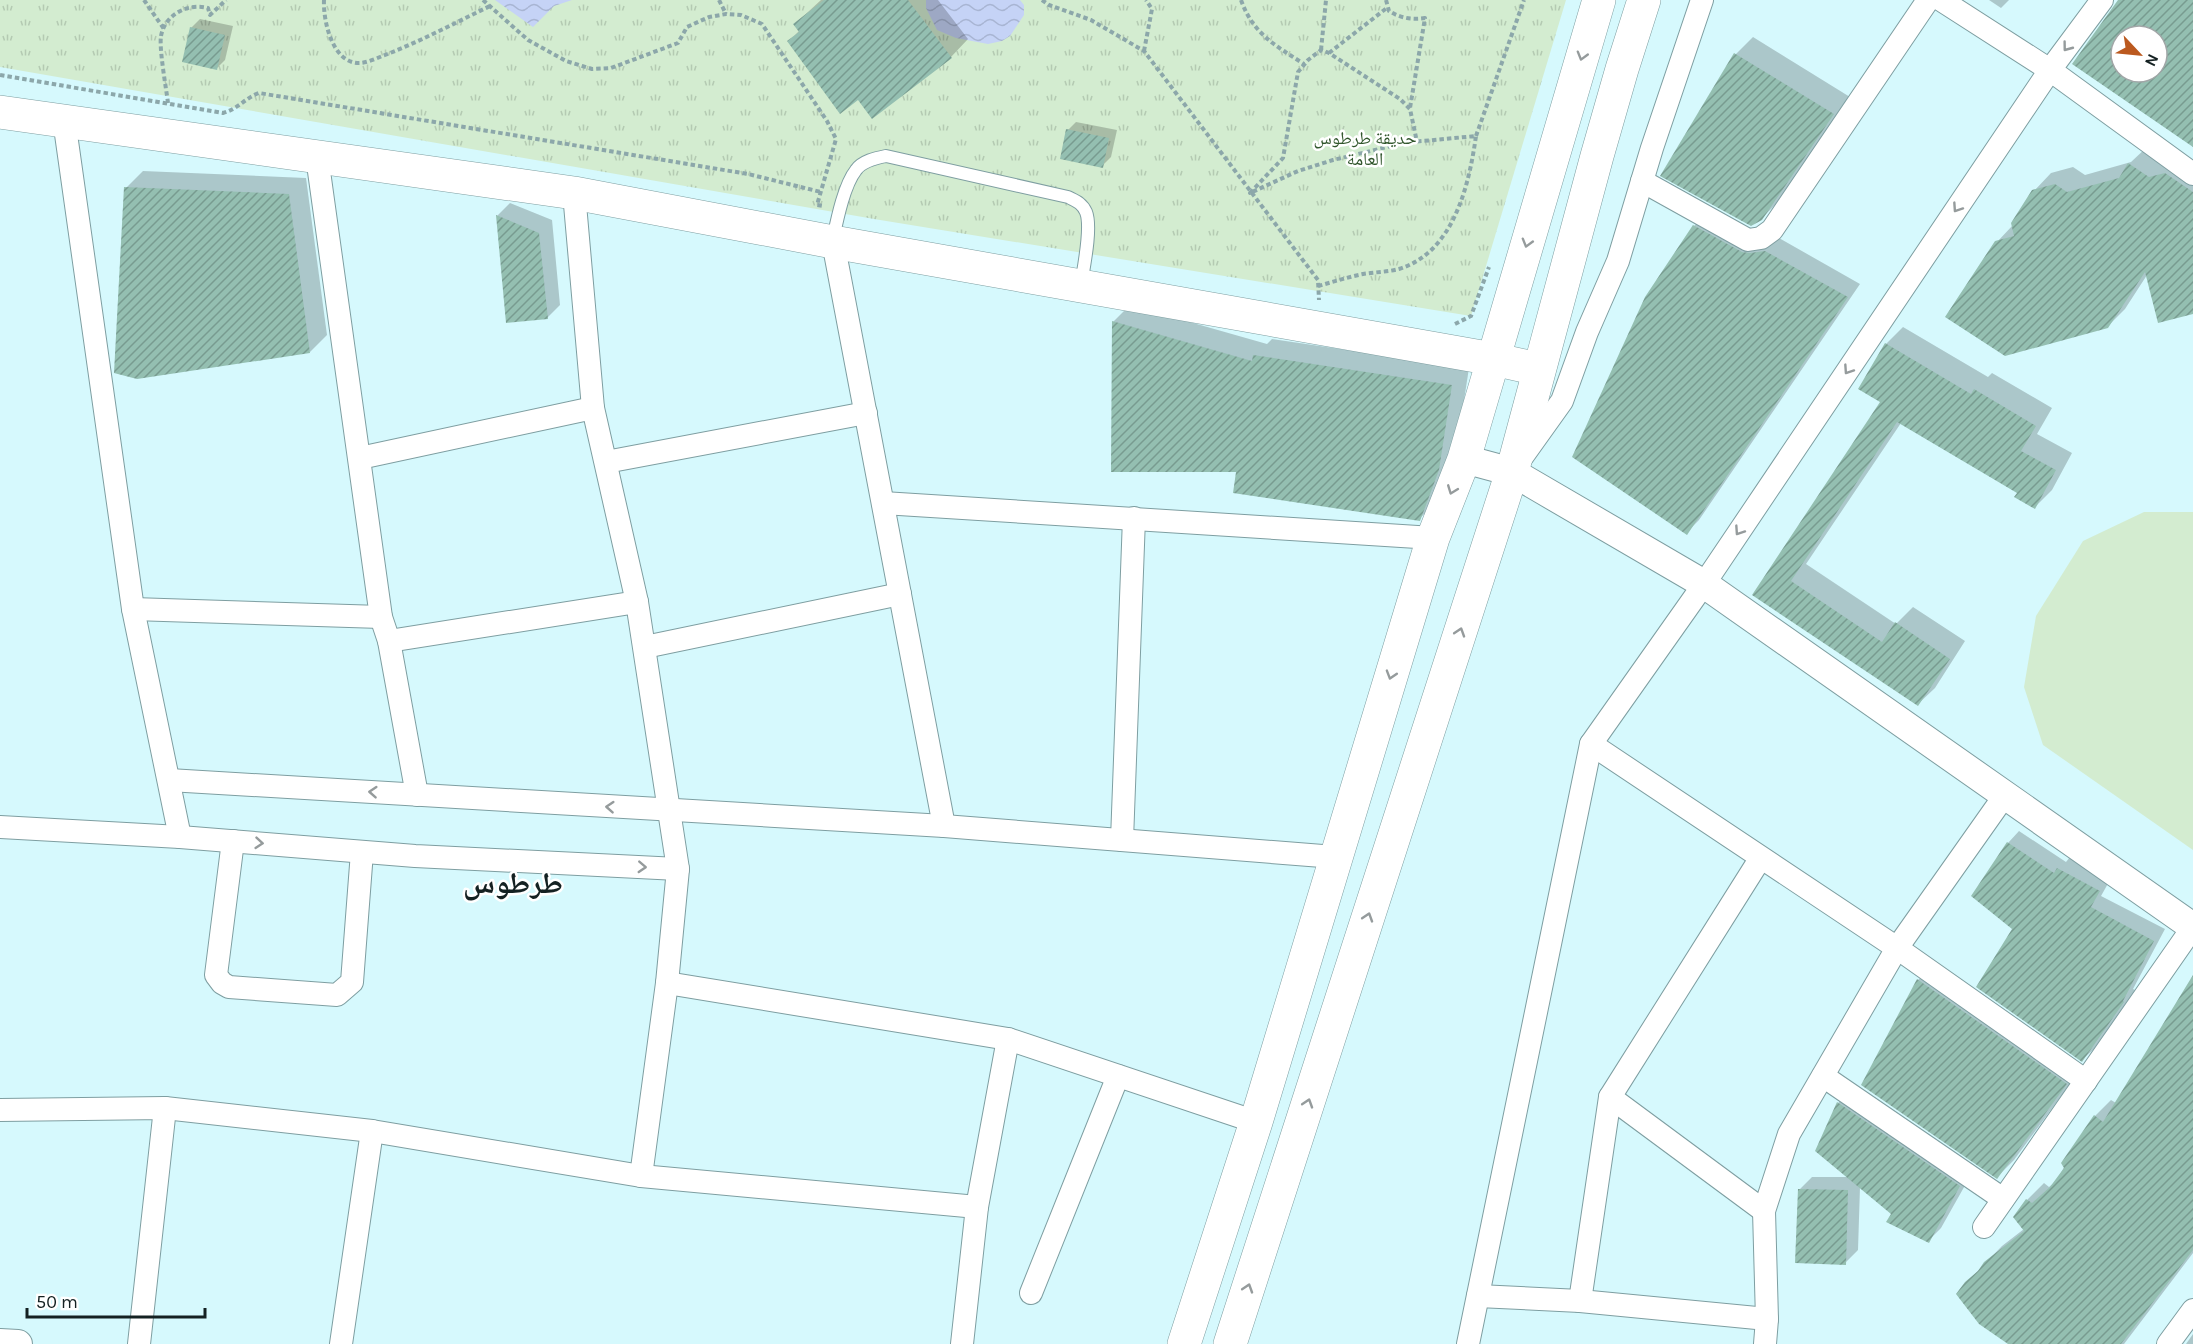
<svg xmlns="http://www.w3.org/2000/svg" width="2193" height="1344" font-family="Karla,'Noto Naskh Arabic',sans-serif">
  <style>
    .park { fill: url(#park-tufts) }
    .pitch { fill: #d3ecd0 }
    .water { fill: url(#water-waves) }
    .shadow { fill: #0003 }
    .building { fill: url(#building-hatch); fill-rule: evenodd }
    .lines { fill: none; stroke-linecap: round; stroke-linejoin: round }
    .service-casing { stroke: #7e9ea1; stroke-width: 14 }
    .minor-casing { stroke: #7e9ea1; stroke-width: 24 }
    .tertiary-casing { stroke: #7e9ea1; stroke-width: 30 }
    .secondary-casing { stroke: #7e9ea1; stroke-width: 34 }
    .path { stroke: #8ca7aa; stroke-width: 4; stroke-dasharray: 4.5 3; stroke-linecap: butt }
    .service { stroke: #fff; stroke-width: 12 }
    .minor { stroke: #fff; stroke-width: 22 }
    .tertiary { stroke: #fff; stroke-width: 28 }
    .secondary { stroke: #fff; stroke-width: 33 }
    .oneway { stroke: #959b9c }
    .labels { text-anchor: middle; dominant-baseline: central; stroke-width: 5; stroke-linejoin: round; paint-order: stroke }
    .park-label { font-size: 18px; fill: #31562c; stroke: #fff }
    .town-label { font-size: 30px; font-weight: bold; fill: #142122; stroke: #fff }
  </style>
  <defs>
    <pattern id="park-tufts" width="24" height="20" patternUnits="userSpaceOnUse" patternTransform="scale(1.5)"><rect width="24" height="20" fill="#d3ecd0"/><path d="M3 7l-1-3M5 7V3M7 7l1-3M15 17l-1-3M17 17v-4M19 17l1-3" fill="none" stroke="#b4cab2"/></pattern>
    <pattern id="water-waves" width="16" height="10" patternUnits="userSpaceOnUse" patternTransform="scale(1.5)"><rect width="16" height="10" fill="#c5d3f6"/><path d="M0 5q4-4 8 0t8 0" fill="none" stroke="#a8b5d3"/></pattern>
    <pattern id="building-hatch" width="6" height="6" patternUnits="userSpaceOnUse" patternTransform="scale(1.5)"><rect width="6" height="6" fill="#94bfb1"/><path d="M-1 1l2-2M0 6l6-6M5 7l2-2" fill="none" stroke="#789b90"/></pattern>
  </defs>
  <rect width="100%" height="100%" fill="#d6f9fd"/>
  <!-- park -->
  <polygon class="park" points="0,0 1566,0 1471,316 874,219 0,67"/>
  <!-- pitch -->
  <polygon class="pitch" points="2144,512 2193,512 2193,850 2043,745 2024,687 2036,616 2083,541"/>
  <!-- water -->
  <g class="water">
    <polygon points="495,0 572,0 554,6 533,27"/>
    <polygon points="926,0 1020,0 1024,5 1024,15 1010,36 1002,41 988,44 956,38 937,30 926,8"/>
  </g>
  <!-- shadow -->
  <g class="shadow">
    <polygon points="821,0 938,0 968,39 951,57 858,98 789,41 800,30 795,24"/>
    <polygon points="1989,0 2009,0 2001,8"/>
    <polygon points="200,19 233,26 225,60 217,68 191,28"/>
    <polygon points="1753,37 1850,97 1779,201 1761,219 1736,54"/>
    <polygon points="1076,122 1117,130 1111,157 1102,166 1068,130"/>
    <polygon points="2147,147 2193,163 2193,312 2147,275 2125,309 2107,327 1997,242 2013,225 2034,191 2051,173 2073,167 2085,175 2131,162"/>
    <polygon points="143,171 306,178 327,335 310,352 126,188"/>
    <polygon points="510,203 552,220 560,305 547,318 497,216"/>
    <polygon points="1707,213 1755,240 1779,238 1860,284 1699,520 1686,533 1694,226"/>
    <polygon points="1130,305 1267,344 1272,339 1469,368 1456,452 1437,502 1419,519 1238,471 1113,322"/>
    <polygon points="1903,327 1988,377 1992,373 2052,408 2037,434 2072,453 2052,490 2035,507 2019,492 1901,423 1806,564 1896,624 1913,607 1965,641 1935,688 1918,704 1754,595 1883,401 1886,344"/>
    <polygon points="2019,831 2066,862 2070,857 2110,880 2101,896 2165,929 2133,989 2135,990 2094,1049 2082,1060 2014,929 2008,843"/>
    <polygon points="1935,963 2083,1066 2014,1160 1997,1177 1918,980"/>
    <polygon points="2193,978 2193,1253 2124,1344 2011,1344 1966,1283 2002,1246 2024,1229 2027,1200 2044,1183 2049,1187 2056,1181 2095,1116 2111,1100 2116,1103"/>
    <polygon points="1851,1090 1972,1173 1941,1228 1928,1241 1860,1187 1858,1250 1845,1263 1799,1190 1812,1177 1848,1177 1816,1151 1838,1103"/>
    <polygon points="2193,1334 2193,1344 2186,1344"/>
  </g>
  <!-- building -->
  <g class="building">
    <polygon points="824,0 908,0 952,58 872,119 858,100 840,114 787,41 799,32 793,24"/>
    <path d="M2118 0H2193V147L2072 64ZM2121 36H2157V72H2121Z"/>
    <polygon points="190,27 225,35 217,70 182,62"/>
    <polygon points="1734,53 1834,114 1762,220 1751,226 1660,176"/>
    <polygon points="1066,129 1109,138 1103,168 1060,159"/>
    <polygon points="2128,163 2149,177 2165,173 2193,192 2193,314 2158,323 2145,272 2108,328 2005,356 1945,317 1995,241 2014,236 2011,223 2032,190 2055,184 2067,192 2119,178"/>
    <polygon points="124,187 289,194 310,353 137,379 114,373"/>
    <polygon points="496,215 539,233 548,319 506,323"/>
    <polygon points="1693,225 1742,252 1750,253 1765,251 1848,297 1687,535 1572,457 1645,297"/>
    <polygon points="1112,321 1252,361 1253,355 1452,385 1439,470 1420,521 1233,493 1236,472 1111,472"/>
    <polygon points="1885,343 1971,394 1974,389 2036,426 2021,451 2056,470 2035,509 2014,497 2017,493 1897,422 1791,581 1882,642 1895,622 1950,659 1918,706 1752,595 1880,402 1858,389"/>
    <polygon points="2007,842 2054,873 2057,868 2100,891 2091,907 2154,941 2123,1001 2124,1002 2082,1062 1976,987 2012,929 1971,896"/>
    <polygon points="2193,975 2193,1250 2121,1344 2008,1344 1979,1324 1956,1294 1965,1282 1978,1271 1984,1262 2024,1231 2013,1217 2026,1199 2032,1203 2050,1187 2064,1168 2061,1163 2094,1115 2103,1122"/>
    <polygon points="1917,979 2067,1084 1997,1179 1861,1085"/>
    <polygon points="1837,1102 1960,1186 1929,1243 1886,1222 1891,1214 1815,1151"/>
    <polygon points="1798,1189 1848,1190 1846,1265 1795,1263"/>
  </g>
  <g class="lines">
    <!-- service casing -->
    <g class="service-casing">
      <path id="service" d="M833 239C837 220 844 185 856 170 862 161 876 158 886 156L1068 197C1076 201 1082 203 1086 212 1092 227 1084 266 1081 284"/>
    </g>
    <!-- minor casing -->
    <g class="minor-casing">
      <g id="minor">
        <polyline points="1941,0 2050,70 2193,174"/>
        <polyline points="64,120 133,609 180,837"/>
        <polyline points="317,157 381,617 389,641 417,795"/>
        <polyline points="1642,181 1748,240 1761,238 1772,230 1928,0"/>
        <polyline points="574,193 593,408 637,602 678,869 667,983 641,1176"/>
        <polyline points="833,242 944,826"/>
        <polyline points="1522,457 1562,401 1587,332 1618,261 1652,148 1702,0"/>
        <polyline points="360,458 593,408"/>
        <polyline points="606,462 866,413"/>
        <polyline points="883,503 1433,538"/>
        <polyline points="133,609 381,617"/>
        <polyline points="389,641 637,602"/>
        <polyline points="645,647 900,594"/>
        <polyline points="1591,744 1897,948 2086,1081"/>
        <polyline points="169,780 944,826 1335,857"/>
        <polyline points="0,827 180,837 415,856 678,869"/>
        <polyline points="1122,840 1134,518"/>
        <polyline points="233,841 216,975 222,983 229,987 337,995 352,982 362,852"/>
        <polyline points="667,983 1008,1039 1256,1122"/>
        <polyline points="1823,1076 2003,1199"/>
        <polyline points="1610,1097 1764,1211"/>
        <polyline points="0,1110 165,1108 372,1131 641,1176 977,1207"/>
        <polyline points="1984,1227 2193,927"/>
        <polyline points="1031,1293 1118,1076"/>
        <polyline points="1478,1296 1580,1301 1767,1319"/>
        <polyline points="1580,1301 1610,1097 1760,859"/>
        <polyline points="139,1344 165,1108"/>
        <polyline points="341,1344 372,1131"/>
        <polyline points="962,1344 977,1207 1008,1039"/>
        <polyline points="1468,1344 1591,744 1704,584 2050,70 2102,0"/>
        <polyline points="1765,1344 1767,1319 1764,1211 1789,1134 1897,948 2005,795"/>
        <polyline points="2168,1344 2193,1310"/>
      </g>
    </g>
    <!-- tertiary casing -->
    <g class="tertiary-casing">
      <g id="tertiary">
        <polyline points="1464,459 1512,472 1704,584 2193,927"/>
        <polyline points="0,1343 18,1344"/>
      </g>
    </g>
    <!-- secondary casing -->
    <g class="secondary-casing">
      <g id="secondary">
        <polyline points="0,112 574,193 833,242 1493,359 1538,369"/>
        <polyline points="1184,1344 1256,1122 1433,538 1464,459 1599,0"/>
        <polyline points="1230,1344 1512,472 1597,156 1622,69 1644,0"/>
      </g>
    </g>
    <!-- path -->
    <g class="path">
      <polyline points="144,0 164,29"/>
      <path d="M324 0C323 20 332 63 359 63 367 63 377 58 385 55 421 41 455 23 490 6"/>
      <polyline points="483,0 528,40 566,61 592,69 611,68 678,43 687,27 709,17 726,14 741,15 762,24 827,121 836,139 817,205 823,206"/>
      <polyline points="719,0 726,14"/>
      <polyline points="1042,0 1049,5 1091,20 1144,51 1318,280 1319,300"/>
      <path d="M1241 0C1253 34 1276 46 1304 64"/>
      <path d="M1386 0 1389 11C1400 18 1412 20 1425 18L1410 108"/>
      <polyline points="1321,50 1326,0"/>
      <polyline points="1144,51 1152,9 1146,0"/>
      <polyline points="1329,53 1388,7"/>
      <path d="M0 75 223 113C238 109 245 98 259 93L748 174 821 192"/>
      <path d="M168 103C166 87 159 49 161 36 165 14 188 3 208 8L210 15 226 0"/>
      <polyline points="1476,136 1524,0"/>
      <path d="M1318 286C1333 282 1348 277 1363 274 1375 272 1388 272 1399 269 1454 252 1469 185 1476 136L1423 141 1408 142 1333 160 1298 171 1250 193 1283 158 1298 72 1308 60 1321 50 1329 53 1400 99 1410 109 1417 142"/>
      <polyline points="1455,324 1471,316 1489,267"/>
    </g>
    <!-- service -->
    <use href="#service" class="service"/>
    <!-- minor -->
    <use href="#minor" class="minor"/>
    <!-- tertiary -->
    <use href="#tertiary" class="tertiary"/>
    <!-- secondary -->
    <use href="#secondary" class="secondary"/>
  </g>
  <!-- one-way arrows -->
  <defs><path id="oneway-chevron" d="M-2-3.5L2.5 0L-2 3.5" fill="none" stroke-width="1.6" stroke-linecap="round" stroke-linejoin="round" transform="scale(1.5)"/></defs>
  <g class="oneway">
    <use href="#oneway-chevron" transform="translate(2067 47) rotate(127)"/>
    <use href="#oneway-chevron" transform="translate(1582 56) rotate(106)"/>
    <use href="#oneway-chevron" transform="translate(1957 208) rotate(124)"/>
    <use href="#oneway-chevron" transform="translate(1527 243) rotate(106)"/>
    <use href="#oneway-chevron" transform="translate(1848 370) rotate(124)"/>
    <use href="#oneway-chevron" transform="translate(1452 490) rotate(111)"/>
    <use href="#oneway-chevron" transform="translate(1739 531) rotate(124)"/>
    <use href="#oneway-chevron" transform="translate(1460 632) rotate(-72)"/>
    <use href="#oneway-chevron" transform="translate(1391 675) rotate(107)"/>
    <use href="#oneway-chevron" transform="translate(373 792) rotate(-176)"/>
    <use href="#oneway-chevron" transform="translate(610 807) rotate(-176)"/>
    <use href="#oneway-chevron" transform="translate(259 843) rotate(5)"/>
    <use href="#oneway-chevron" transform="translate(642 867) rotate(3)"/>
    <use href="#oneway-chevron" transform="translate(1368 917) rotate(-72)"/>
    <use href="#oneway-chevron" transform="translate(1308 1103) rotate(-72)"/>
    <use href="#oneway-chevron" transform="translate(1248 1288) rotate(-72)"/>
  </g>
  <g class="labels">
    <!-- park labels -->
    <g class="park-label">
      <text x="1365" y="138">حديقة طرطوس<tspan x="1365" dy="21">العامة</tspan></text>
    </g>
    <!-- town labels -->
    <g class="town-label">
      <text x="513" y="883">طرطوس</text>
    </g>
  </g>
  <!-- north arrow -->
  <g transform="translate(2139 54) rotate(116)"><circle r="28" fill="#ffffff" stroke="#a1a6a7" stroke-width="1.5"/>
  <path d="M0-4.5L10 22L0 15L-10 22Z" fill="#bb591f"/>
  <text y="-9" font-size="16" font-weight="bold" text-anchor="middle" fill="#142122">N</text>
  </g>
  <!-- scale -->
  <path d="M27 1308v9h178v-9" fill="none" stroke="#142122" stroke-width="3"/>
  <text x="36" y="1308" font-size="18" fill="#142122" stroke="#ffffff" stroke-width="4.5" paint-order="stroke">50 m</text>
</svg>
